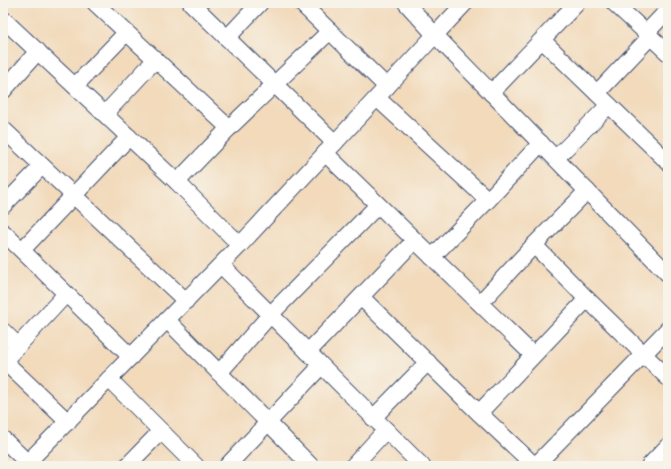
<svg xmlns="http://www.w3.org/2000/svg" width="671" height="469" font-family="Mynerve,sans-serif">
  <style>
    .lines { fill: none; stroke-linecap: round; stroke-linejoin: round }
    .minor-casing { stroke: #3b496c; stroke-width: 18 }
    .minor { stroke: #fff; stroke-width: 16 }
  </style>
  <rect width="100%" height="100%" fill="#f7f3e8"/>
  <filter id="ink" filterUnits="userSpaceOnUse"><feTurbulence type="fractalNoise" baseFrequency=".025" numOctaves="2"/><feDisplacementMap in="SourceGraphic" scale="8" xChannelSelector="R" yChannelSelector="G"/><feConvolveMatrix kernelMatrix="1 2 1 2 8 2 1 2 1" color-interpolation-filters="sRGB"/></filter>
  <filter id="wash" filterUnits="userSpaceOnUse"><feTurbulence type="fractalNoise" baseFrequency=".012" numOctaves="4" result="noise"/><feDisplacementMap in="SourceGraphic" scale="16" xChannelSelector="R" yChannelSelector="G"/><feGaussianBlur stdDeviation="0.9" result="paint"/><feColorMatrix in="noise" values="0 0 0 0 0 0 0 0 0 0 0 0 0 0 0 0 0 1.4 0 .05"/><feComposite in="paint" operator="in"/></filter>
  <g filter="url(#wash)">
    <rect width="100%" height="100%" fill="#f2dabb"/>
  </g>
  <g filter="url(#ink)">
    <g class="lines">
      <!-- minor casing -->
      <g class="minor-casing">
        <g id="minor">
          <polyline points="95,3 229,128"/>
          <polyline points="191,3 335,143"/>
          <polyline points="301,3 387,87"/>
          <polyline points="406,3 435,35 465,3"/>
          <polyline points="614,3 668,53"/>
          <polyline points="3,19 177,182 240,245"/>
          <polyline points="646,33 668,10"/>
          <polyline points="227,38 260,3"/>
          <polyline points="542,40 668,162"/>
          <polyline points="75,86 126,33"/>
          <polyline points="3,91 38,51"/>
          <polyline points="491,93 577,3"/>
          <polyline points="597,93 650,37"/>
          <polyline points="377,98 488,200"/>
          <polyline points="105,114 155,60"/>
          <polyline points="3,129 186,301"/>
          <polyline points="325,153 533,355"/>
          <polyline points="556,158 609,105"/>
          <polyline points="177,182 229,128 330,31"/>
          <polyline points="3,206 42,166"/>
          <polyline points="3,232 131,357"/>
          <polyline points="534,245 587,299"/>
          <polyline points="22,250 129,137"/>
          <polyline points="432,257 488,200 541,143"/>
          <polyline points="221,265 422,466"/>
          <polyline points="361,297 479,413 535,466"/>
          <polyline points="480,303 534,245 587,191"/>
          <polyline points="167,320 311,466"/>
          <polyline points="3,331 18,346"/>
          <polyline points="308,352 415,240"/>
          <polyline points="4,361 68,422"/>
          <polyline points="3,362 66,294"/>
          <polyline points="219,373 270,315 378,205"/>
          <polyline points="109,379 196,466"/>
          <polyline points="479,413 587,299 668,378"/>
          <polyline points="373,418 428,362"/>
          <polyline points="3,439 28,463"/>
          <polyline points="24,466 240,245 435,35 668,274"/>
          <polyline points="127,466 161,431"/>
          <polyline points="227,466 321,366"/>
          <polyline points="353,466 386,430"/>
          <polyline points="535,466 668,329"/>
          <polyline points="649,466 668,446"/>
        </g>
      </g>
      <!-- minor -->
      <use href="#minor" class="minor"/>
    </g>
  </g>
  <!-- margin -->
  <rect width="671" height="469" fill="none" stroke="#f7f3e8" stroke-width="16"/>
</svg>
